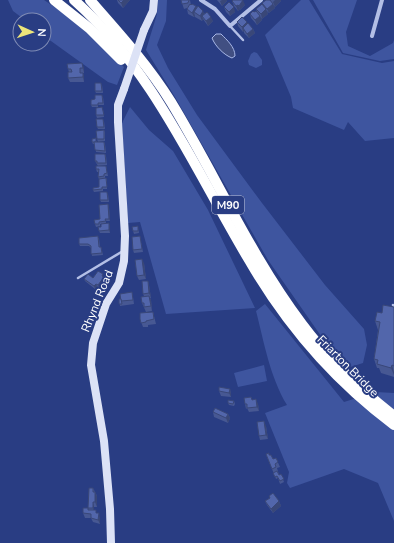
<svg xmlns="http://www.w3.org/2000/svg" width="394" height="543" font-family="'Nunito Sans',sans-serif">
  <style>
    .green { fill: #3e559f }
    .water { fill: #414f82; stroke: #a8b7e7 }
    .lines { fill: none; stroke-linecap: round; stroke-linejoin: round }
    .lane { stroke: #b3bfe6; stroke-width: 2.5 }
    .street { stroke: #b3bfe6; stroke-width: 4 }
    .secondary { stroke: #dce2f6; stroke-width: 8 }
    .highway { stroke: #fff; stroke-width: 10 }
    .secondary-bridge { stroke: #dce2f6; stroke-width: 8 }
    .wall { fill: #475893 }
    .shaded-wall { fill: #394778 }
    .building { fill: #5266ab; stroke: #394778 }
    .labels { text-anchor: middle; dominant-baseline: central; stroke-width: 4; stroke-linejoin: round; paint-order: stroke }
    .shield { fill: #293d83; stroke: #bfc5da; stroke-width: 1 }
    .shield-label { font-size: 11px; font-weight: bold; fill: #fff }
    .street-label { font-size: 12px; fill: #fff; stroke: #293d83 }
  </style>
  <rect width="100%" height="100%" fill="#293d83"/>
  <!-- green -->
  <g class="green">
    <polygon points="8,0 44,0 77,22 124,67 117,85 108,82 44,36 44,20 25,20 13,11"/>
    <polygon points="158,0 167,0 166,21 157,45 168,68 197,115 262,203 325,285 364,329 367,345 363,363 344,369 268,260 175,97 146,50 157,14"/>
    <polygon points="301,0 309,0 342,54 382,63 394,61 394,138 365,141 348,122 344,130 293,108 291,97 265,35"/>
    <polygon points="313,0 357,0 346,32 348,46 370,56 393,43 394,40 394,59 380,61 343,53"/>
    <polygon points="254,52 257,53 262,60 262,65 256,68 249,65 248,61 251,54"/>
    <polygon points="130,107 149,130 173,151 208,210 255,308 166,314 140,222 128,223 122,123"/>
    <path d="M265 304 344 402 376 392 394 393V521L378 483 344 469 290 488 287 483 289 472 265 413 287 405C270 377 264 342 256 311Z"/>
    <polygon points="264,365 267,381 238,387 234,373"/>
  </g>
  <!-- water -->
  <path class="water" d="M216 34H221C227 40 235 47 235 56L232 58C224 55 215 46 212 38Z"/>
  <g class="lines">
    <!-- lane -->
    <g class="lane">
      <polyline points="230,26 243,40"/>
      <polyline points="78,278 123,251"/>
      <polyline points="393,305 394,306"/>
    </g>
    <!-- street -->
    <g class="street">
      <polyline points="201,0 215,9 230,26 261,0"/>
      <polyline points="372,36 382,0"/>
    </g>
    <!-- secondary -->
    <g class="secondary">
      <polyline points="144,30 153,11 154,0"/>
      <polyline points="111,543 110,509 104,441 91,365 93,343 106,304 119,283 124,261 125,236 118,122 118,105 124,89"/>
    </g>
    <!-- highway -->
    <g class="highway">
      <polyline points="54,0 89,28 121,60"/>
      <path d="M74 0C154 71 195 170 249 260 286 324 335 381 394 425"/>
      <path d="M90 0C119 33 148 65 171 102 216 176 250 255 302 324 328 359 360 389 394 416"/>
    </g>
    <!-- secondary-bridge -->
    <polyline class="secondary-bridge" points="124,89 144,30"/>
  </g>
  <!-- wall -->
  <g class="wall">
    <polygon points="117,0 130,0 123,8 118,3"/>
    <polygon points="181,0 190,0 191,5 197,7 213,21 208,26 203,19 202,21 195,17 195,16 194,17 188,14 187,9 187,8 184,9"/>
    <polygon points="217,0 227,0 227,1 222,6"/>
    <polygon points="270,0 281,0 281,1 275,7 273,4 275,8 269,13 267,11 268,14 262,19 260,16 262,20 257,25 251,18 250,14 254,12 257,12 256,9 264,6 262,3 271,2"/>
    <polygon points="232,1 245,5 240,10 240,9 238,11 234,6"/>
    <polygon points="224,7 235,12 230,16 226,12"/>
    <polygon points="237,22 248,24 253,29 255,33 249,38 244,33 244,31 243,32 238,26"/>
    <polygon points="84,68 84,73 83,73 84,77 84,82 70,82 68,78 69,72 68,69"/>
    <polygon points="102,85 103,93 96,93 95,91"/>
    <polygon points="103,97 104,105 98,105 98,107 92,107 91,105 95,99"/>
    <polygon points="103,109 104,117 97,118 96,115"/>
    <polygon points="104,121 105,129 98,129 97,127"/>
    <polygon points="104,130 105,132 105,141 98,142 97,139"/>
    <polygon points="97,141 97,142 104,142 105,144 106,153 96,152 95,144 93,144 92,142"/>
    <polygon points="105,154 106,156 107,165 98,166 95,161"/>
    <polygon points="106,166 108,176 105,176 105,178 106,178 107,180 107,189 103,189 103,191 94,192 93,190 99,187 99,179 98,177 99,172 97,172 96,169"/>
    <polygon points="108,194 109,202 101,202 100,200"/>
    <polygon points="108,204 109,207 110,221 106,221 106,223 110,226 110,233 100,233 99,231 101,227 101,224 100,224 100,226 96,227 95,224 100,219"/>
    <polygon points="138,228 139,233 134,234 133,231"/>
    <polygon points="99,238 100,247 101,247 103,255 92,256 91,248 89,246 80,246 79,244"/>
    <polygon points="140,238 143,252 134,253 133,250"/>
    <polygon points="144,263 146,279 139,280 137,276"/>
    <polygon points="104,277 105,280 99,288 97,286 95,289 85,281 84,279"/>
    <polygon points="148,281 149,285 151,298 150,298 151,300 152,311 146,312 142,303 144,296 143,294"/>
    <polygon points="133,297 134,304 120,306 119,299"/>
    <polygon points="394,307 394,377 381,373 379,368 377,368 374,359 378,330 375,321 382,313"/>
    <polygon points="153,312 156,324 148,325 148,327 143,327 140,319"/>
    <polygon points="230,389 231,394 231,397 221,396 219,391"/>
    <polygon points="251,397 252,400 258,404 259,411 249,412 247,408 246,409 245,404"/>
    <polygon points="234,401 235,404 234,406 229,405 228,403"/>
    <polygon points="213,412 228,414 230,418 228,423 214,417"/>
    <polygon points="266,426 268,439 260,440 259,436"/>
    <polygon points="266,454 269,455 273,459 276,458 280,467 277,468 279,475 281,474 284,482 280,484 278,478 276,479"/>
    <polygon points="93,488 97,496 97,507 94,507 94,510 100,518 100,524 93,522 91,518 85,518 83,513 88,508"/>
    <polygon points="269,496 279,501 281,506 273,513 267,505 265,501 270,498"/>
  </g>
  <!-- shaded-wall -->
  <g class="shaded-wall">
    <polygon points="124,0 130,0 123,8 121,3"/>
    <polygon points="222,0 227,0 227,1 222,6 220,1"/>
    <polygon points="243,0 245,5 240,10 239,6"/>
    <polygon points="275,0 281,0 281,1 275,7 273,2"/>
    <polygon points="273,4 275,8 269,13 267,9"/>
    <polygon points="238,5 240,9 238,11 236,6"/>
    <polygon points="196,6 198,11 194,12 195,16 194,17 192,13"/>
    <polygon points="234,7 235,12 230,16 229,12"/>
    <polygon points="266,9 268,14 262,19 261,14"/>
    <polygon points="203,11 205,15 202,16 203,19 202,21 200,16"/>
    <polygon points="260,16 262,20 257,25 255,20"/>
    <polygon points="211,17 213,21 208,26 206,21"/>
    <polygon points="247,22 249,27 243,28 244,31 243,32 242,27"/>
    <polygon points="253,29 255,33 249,38 247,34"/>
    <polygon points="82,63 84,68 84,73"/>
    <polygon points="83,73 84,77 84,82 83,77"/>
    <polygon points="108,204 109,207 110,221 109,219"/>
    <polygon points="109,223 110,226 110,233 109,230"/>
    <polygon points="142,259 144,263 146,279 144,275"/>
    <polygon points="104,277 105,280 99,288 98,285"/>
    <polygon points="148,281 149,285 151,298 149,293"/>
    <polygon points="96,284 97,286 95,289 94,286"/>
    <polygon points="149,296 151,300 152,311"/>
    <polygon points="392,365 394,372 394,375 391,368"/>
    <polygon points="230,389 231,394 231,397 229,393"/>
    <polygon points="256,399 258,404 259,411 257,407"/>
    <polygon points="228,414 230,418 228,423 226,418"/>
    <polygon points="264,421 266,426 268,439 266,435"/>
    <polygon points="95,492 97,496 97,507 95,502"/>
    <polygon points="279,501 281,506 273,513 271,509"/>
    <polygon points="93,502 94,507 94,513 93,508"/>
    <polygon points="99,513 100,518 100,524 98,520"/>
  </g>
  <!-- building -->
  <g class="building">
    <polygon points="118,0 124,0 121,3"/>
    <polygon points="181,0 189,0 189,1 188,2 188,3 182,4"/>
    <polygon points="233,0 243,0 239,6 238,5 236,6 232,1"/>
    <polygon points="266,0 270,0 273,4 267,9 262,3"/>
    <polygon points="229,2 234,7 229,12 224,7"/>
    <polygon points="190,4 191,5 192,4 196,6 192,13 187,9"/>
    <polygon points="262,4 266,9 261,14 256,9"/>
    <polygon points="198,6 203,11 200,16 194,12"/>
    <polygon points="253,11 254,12 256,11 260,16 255,20 250,14"/>
    <polygon points="207,12 211,17 206,21 202,16"/>
    <polygon points="242,17 247,22 242,27 237,22"/>
    <polygon points="248,23 253,29 247,34 243,28"/>
    <polygon points="82,63 83,68 80,68 80,73 83,73 83,77 68,78 68,72 72,72 71,69 68,69 67,64"/>
    <polygon points="95,83 101,83 102,91 95,91"/>
    <polygon points="95,95 102,95 103,103 98,103 98,105 91,105 91,100 95,99"/>
    <polygon points="102,107 104,115 96,115 96,108"/>
    <polygon points="96,119 103,119 104,127 97,127"/>
    <polygon points="104,130 104,139 97,139 96,131"/>
    <polygon points="96,138 96,142 92,142 92,139"/>
    <polygon points="94,142 104,142 105,151 95,150"/>
    <polygon points="95,154 105,154 106,163 97,163 97,161 95,161"/>
    <polygon points="96,166 106,166 107,173 104,174 104,176 98,177 99,169 96,169"/>
    <polygon points="106,178 107,187 102,187 102,189 93,190 93,188 99,187 99,179"/>
    <polygon points="100,192 107,192 108,200 100,200"/>
    <polygon points="108,204 109,219 105,219 106,221 99,222 99,224 95,224 94,220 100,219 99,205"/>
    <polygon points="109,223 109,230 99,231 98,227 101,227 101,224"/>
    <polygon points="138,226 138,231 133,231 132,227"/>
    <polygon points="98,236 99,247 101,247 102,253 91,254 91,246 88,244 79,244 79,238"/>
    <polygon points="140,236 142,249 133,250 132,237"/>
    <polygon points="142,259 144,275 137,276 135,260"/>
    <polygon points="98,271 103,274 102,276 104,277 98,285 96,284 94,286 84,279 88,274 93,278"/>
    <polygon points="142,281 148,281 149,293 143,294"/>
    <polygon points="132,292 133,300 121,301 120,294"/>
    <polygon points="149,296 151,306 144,307 144,303 142,303 141,297"/>
    <polygon points="119,299 121,299 122,304 119,304"/>
    <polygon points="383,305 394,307 394,366 392,365 391,368 377,364 378,360 374,359 380,322 375,321 377,312 382,313"/>
    <polygon points="153,312 154,319 146,321 146,322 141,323 140,319 140,313"/>
    <polygon points="219,387 230,389 229,393 219,391"/>
    <polygon points="251,397 252,400 256,399 257,407 247,408 247,404 245,404 244,398"/>
    <polygon points="228,400 234,401 233,404 228,403"/>
    <polygon points="215,408 228,414 226,418 213,412"/>
    <polygon points="264,421 266,435 259,436 257,422"/>
    <polygon points="269,453 269,455 271,455 273,459 276,458 278,462 275,464 276,467 272,469 266,454"/>
    <polygon points="277,471 279,475 281,474 284,479 280,481 277,476 275,477 273,473"/>
    <polygon points="89,488 93,488 93,492 95,492 95,502 93,502 93,508 88,508"/>
    <polygon points="273,493 279,501 271,509 265,501 270,498 269,496"/>
    <polygon points="83,508 88,508 88,510 96,510 96,513 99,513 98,520 91,518 91,514 83,513"/>
  </g>
  <g class="labels">
    <!-- shield labels -->
    <rect class="shield" x="212" y="196" width="32" height="18" rx="3"/>
    <g class="shield-label">
      <text x="228" y="205">M90</text>
    </g>
    <!-- street labels -->
    <g class="street-label">
      <text transform="translate(97 301) rotate(-68)">Rhynd Road</text>
      <text transform="translate(348 366) rotate(45)">Friarton Bridge</text>
    </g>
  </g>
  <!-- north arrow -->
  <g transform="translate(32 32) rotate(93)"><circle r="19" fill="#293d83" stroke="#7f8bb5"/>
  <path d="M0-3L7 15L0 10L-7 15Z" fill="#ede57a"/>
  <text y="-6" font-size="11" font-weight="bold" text-anchor="middle" fill="#ffffff">N</text>
  </g>
</svg>
